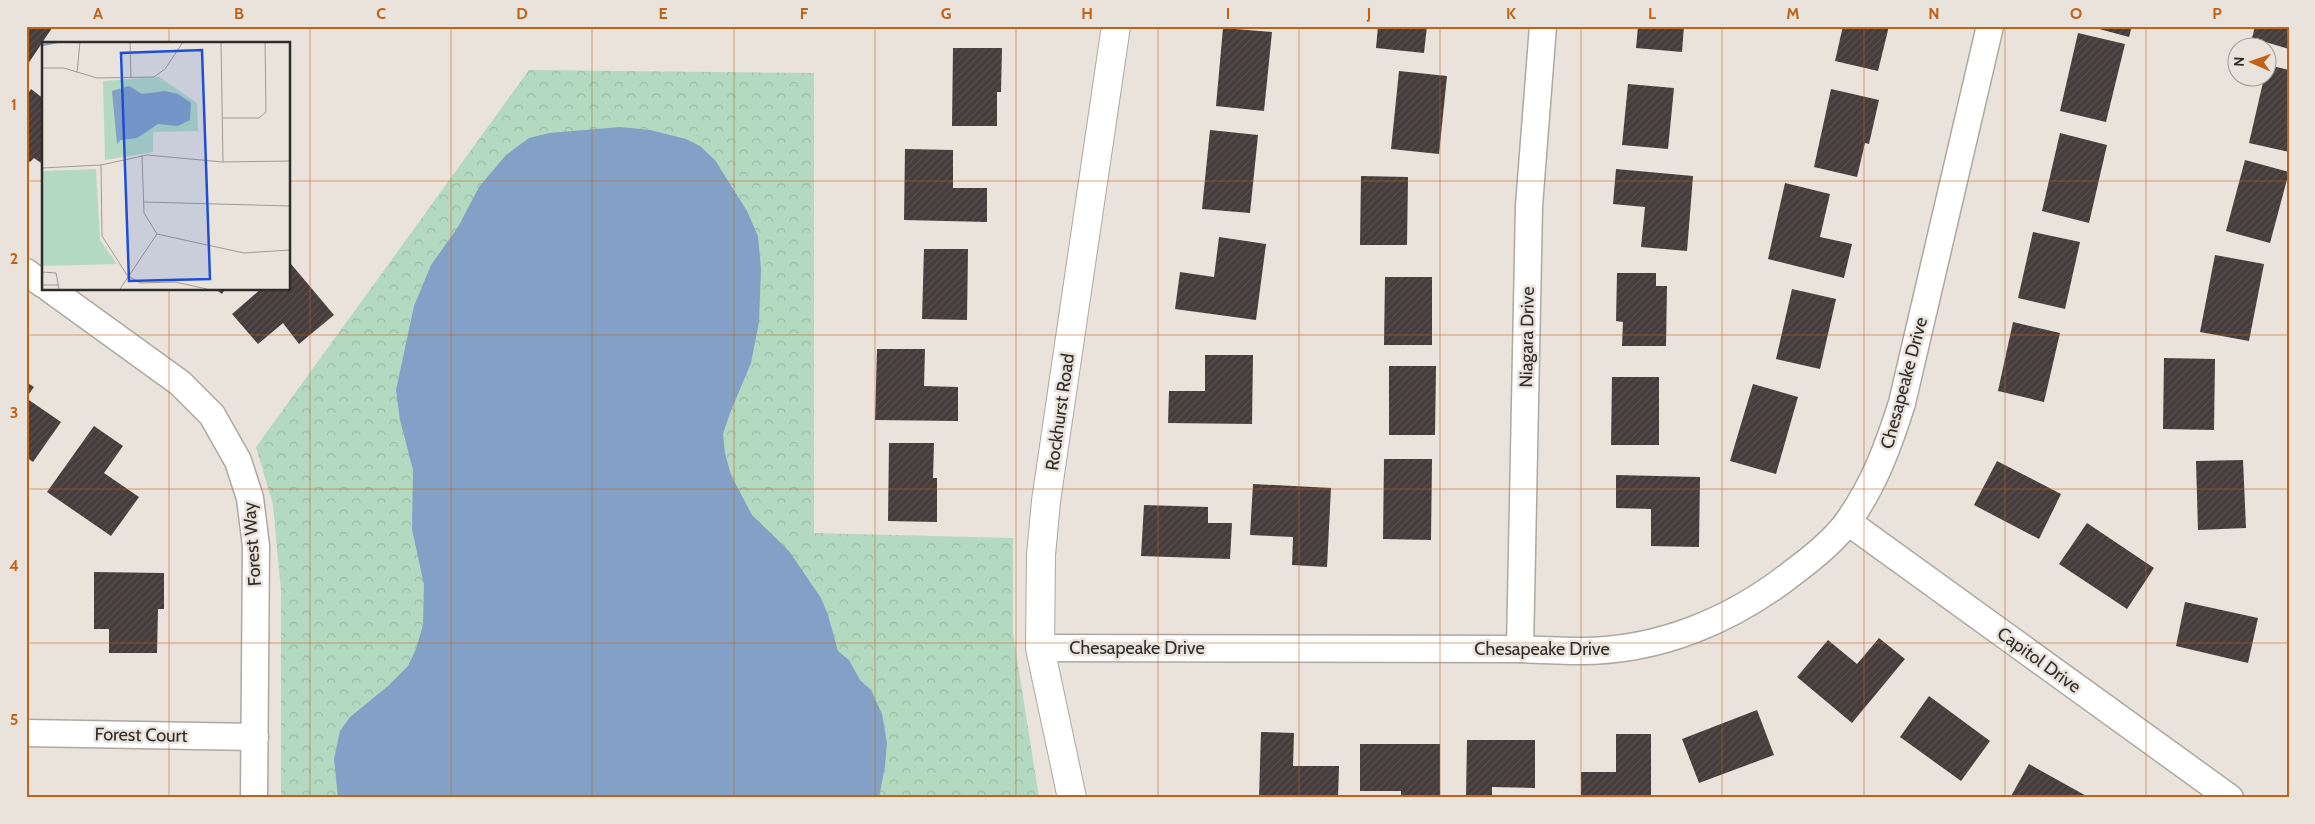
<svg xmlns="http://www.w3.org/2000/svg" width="2315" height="824" font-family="Cabin,sans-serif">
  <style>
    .park { fill: url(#park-crowns) }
    .water { fill: #83a1c6 }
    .building { fill: url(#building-hatch) }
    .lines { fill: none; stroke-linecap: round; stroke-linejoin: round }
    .street-casing { stroke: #aea8a0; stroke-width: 29 }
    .secondary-casing { stroke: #aea8a0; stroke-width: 30 }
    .street { stroke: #fff; stroke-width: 26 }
    .secondary { stroke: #fff; stroke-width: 28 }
    .grid { fill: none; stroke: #c16219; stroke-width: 1; stroke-opacity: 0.55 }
    .labels { text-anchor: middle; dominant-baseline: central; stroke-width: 5; stroke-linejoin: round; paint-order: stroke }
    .street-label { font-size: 18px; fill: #2f2d2a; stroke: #e9e3db }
    .inset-river { fill: none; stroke: #83a1c6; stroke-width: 2.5 }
    .inset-road { fill: none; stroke: #9f9a94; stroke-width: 1 }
    .view { fill: #1d4ed8; fill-opacity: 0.15; stroke: #1d4ed8; stroke-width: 2.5 }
    .inset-edge { fill: none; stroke: #2f2d2a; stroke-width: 2.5 }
    .neatline { fill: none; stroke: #c16219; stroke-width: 2 }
    .grid-label { font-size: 16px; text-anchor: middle; font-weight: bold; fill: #c16219 }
  </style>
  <defs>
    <pattern id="park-crowns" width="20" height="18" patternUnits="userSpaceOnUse" patternTransform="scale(1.25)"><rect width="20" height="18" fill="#b3dac1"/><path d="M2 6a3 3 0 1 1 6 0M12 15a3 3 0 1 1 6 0" fill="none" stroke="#9abba6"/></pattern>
    <pattern id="building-hatch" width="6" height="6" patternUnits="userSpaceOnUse" patternTransform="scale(1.25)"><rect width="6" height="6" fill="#453c3b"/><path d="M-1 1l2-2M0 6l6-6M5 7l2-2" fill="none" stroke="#58504f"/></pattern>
  </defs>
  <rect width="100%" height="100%" fill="#e9e3db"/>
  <!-- park -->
  <polygon class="park" points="529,70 814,73 814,533 1013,538 1013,633 1039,798 281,798 281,591 273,505 256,447"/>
  <!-- water -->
  <polygon class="water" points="620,127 650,130 686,139 700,146 715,160 747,211 758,236 761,269 759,322 751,363 730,413 723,434 725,453 731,475 752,515 789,551 821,598 828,615 838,651 849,660 860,680 871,690 882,714 887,743 885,766 879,798 338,798 334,759 340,731 350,717 388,686 408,666 416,649 423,625 424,585 412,529 413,470 400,420 396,390 414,306 431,265 458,227 479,187 506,155 529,138 549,133"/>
  <!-- building -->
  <g class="building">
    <polygon points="26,26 49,26 52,28 26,67"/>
    <polygon points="1378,26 1427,26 1424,53 1376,48"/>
    <polygon points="1638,26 1684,26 1682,52 1636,48"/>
    <polygon points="1843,26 1889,26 1878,71 1835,61"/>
    <polygon points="2088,26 2132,26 2129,37"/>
    <polygon points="2255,26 2289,26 2289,49 2252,38"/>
    <polygon points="1223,28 1272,32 1264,111 1216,106"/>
    <polygon points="2078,33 2125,44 2106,122 2060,111"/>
    <polygon points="953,48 1002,48 1001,92 997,92 997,126 952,126"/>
    <polygon points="2268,65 2289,70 2289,152 2249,143 2264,78 2268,78"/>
    <polygon points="1399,71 1447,76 1439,154 1391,149"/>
    <polygon points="1628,84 1674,88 1668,149 1622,145"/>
    <polygon points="31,89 44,99 44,165 34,158 30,162 26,159 26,96"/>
    <polygon points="1831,89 1879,100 1869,144 1865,143 1857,177 1814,167"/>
    <polygon points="1210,130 1258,135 1250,213 1202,209"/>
    <polygon points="2060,133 2107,145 2089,223 2042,211"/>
    <polygon points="905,149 953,150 953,188 987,188 987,222 904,220"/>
    <polygon points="2245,160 2289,172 2270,243 2226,231"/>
    <polygon points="1616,169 1693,176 1687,251 1641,247 1645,207 1613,204"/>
    <polygon points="1361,176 1408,177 1407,245 1360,245"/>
    <polygon points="1785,183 1830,194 1820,237 1852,244 1844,278 1768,259"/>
    <polygon points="2033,232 2080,242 2065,309 2018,298"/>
    <polygon points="1219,237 1266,244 1256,320 1175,309 1180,272 1214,277"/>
    <polygon points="924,249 968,249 967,320 922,319"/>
    <polygon points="2215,255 2264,264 2249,341 2200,332"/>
    <polygon points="291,264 334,315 299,344 283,323 258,344 232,314 261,289 289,289 289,266"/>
    <polygon points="1617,273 1656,273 1656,286 1667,286 1666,346 1622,346 1623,322 1616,321"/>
    <polygon points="1385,277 1432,277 1432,345 1384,345"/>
    <polygon points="215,289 225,289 222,294"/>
    <polygon points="1792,289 1836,299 1820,369 1776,359"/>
    <polygon points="2013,322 2060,333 2044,402 1998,391"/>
    <polygon points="877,349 925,349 924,386 958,387 958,421 875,420"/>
    <polygon points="1205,355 1253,355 1252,424 1168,423 1169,391 1205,391"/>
    <polygon points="2164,358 2215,359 2214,430 2163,429"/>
    <polygon points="1389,366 1436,366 1435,435 1389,435"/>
    <polygon points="1612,377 1659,377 1659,445 1611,445"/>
    <polygon points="26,382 34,387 26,398"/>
    <polygon points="1753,384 1798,397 1776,474 1730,461"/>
    <polygon points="26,398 61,422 33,462 26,457"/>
    <polygon points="94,426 123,446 104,473 139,497 111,536 47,492"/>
    <polygon points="889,443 934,443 933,478 937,478 937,522 888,521"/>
    <polygon points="1384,459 1432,459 1431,540 1383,539"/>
    <polygon points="2243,460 2246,528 2198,530 2196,461"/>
    <polygon points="1997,461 2061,494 2039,539 1974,505"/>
    <polygon points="1616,475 1700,477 1699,547 1651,546 1651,509 1616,508"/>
    <polygon points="1253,484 1331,488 1327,567 1292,565 1293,537 1250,535"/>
    <polygon points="1144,505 1208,507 1208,523 1232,523 1230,559 1141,556"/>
    <polygon points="2087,523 2154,568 2127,609 2059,564"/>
    <polygon points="94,572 164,573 164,609 158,609 157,653 109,653 109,629 94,629"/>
    <polygon points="2185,602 2258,618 2248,663 2176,646"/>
    <polygon points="1879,638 1905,659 1852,723 1797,677 1828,640 1857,664"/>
    <polygon points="1929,696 1990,741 1961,781 1900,737"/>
    <polygon points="1757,710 1774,755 1699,783 1682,739"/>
    <polygon points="1261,732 1294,733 1293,766 1339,766 1338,798 1259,798"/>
    <polygon points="1616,734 1651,734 1651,798 1581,798 1581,772 1616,772"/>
    <polygon points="1467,740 1535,740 1535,788 1492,787 1492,798 1466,798"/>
    <polygon points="1360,744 1440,744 1440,798 1401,798 1401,791 1360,791"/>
    <polygon points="2029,764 2090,798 2010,798"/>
  </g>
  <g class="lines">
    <!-- street casing -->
    <g class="street-casing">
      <g id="street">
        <polyline points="26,272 44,285"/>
        <polyline points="50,289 180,383 212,415 238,461 250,498 256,546 254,798"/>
        <polyline points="1848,522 2230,798"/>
        <path d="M1040 648 1520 649C1541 650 1561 651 1581 651 1658 651 1731 621 1791 574 1810 560 1836 539 1849 520 1875 483 1889 444 1902 403L1990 26"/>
        <polyline points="1520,649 1529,206 1543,26"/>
        <polyline points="26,733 255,737"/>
      </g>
    </g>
    <!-- secondary casing -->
    <g class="secondary-casing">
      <polyline id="secondary" points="1072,798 1040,648 1041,555 1046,501 1116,26"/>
    </g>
    <!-- street -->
    <use href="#street" class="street"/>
    <!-- secondary -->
    <use href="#secondary" class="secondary"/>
  </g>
  <!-- grid -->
  <path class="grid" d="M169 26V44M310 26V798M451 26V798M592 26V798M734 26V798M875 26V798M1016 26V798M1158 26V798M1299 26V798M1440 26V798M1581 26V798M1722 26V798M1864 26V798M2005 26V798M2146 26V798M26 181H44M289 181H2289M169 289V798M26 335H2289M26 489H2289M26 643H2289"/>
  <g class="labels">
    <!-- street labels -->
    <g class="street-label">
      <text transform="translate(1527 337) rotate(-89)">Niagara Drive</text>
      <text transform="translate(1904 383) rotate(-75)">Chesapeake Drive</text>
      <text transform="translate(1060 412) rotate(-82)">Rockhurst Road</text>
      <text transform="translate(252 544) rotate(-94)">Forest Way</text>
      <text x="1137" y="648">Chesapeake Drive</text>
      <text x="1542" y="649">Chesapeake Drive</text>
      <text transform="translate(2039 660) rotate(36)">Capitol Drive</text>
      <text transform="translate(141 735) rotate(1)">Forest Court</text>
    </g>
  </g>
  <!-- overview -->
  <g transform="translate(42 42)">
    <rect width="248" height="248" fill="#e9e3db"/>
    <path d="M117 35 155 61 156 89 111 90V110L63 118 61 39ZM54 127 58 198 75 222 0 224V129Z" fill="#b3dac1"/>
    <path d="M50 142 54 174 50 175 29 166 22 158V144ZM21 144 22 158 18 165 0 178V145ZM34 176 54 177 58 216 55 220 8 222 14 193Z" fill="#b3dac1"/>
    <path d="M87 44 100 52 123 49 136 52 149 61 148 78 136 84 116 82 95 96 79 98 75 102 70 49Z" fill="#83a1c6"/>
    <path class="inset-river" d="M0 3 15 0"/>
    <path class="inset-road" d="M88 0 89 36M179 0 181 120M0 26H22L55 36 112 35 123 27 141 0M35 31 38 0M181 76H217L224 70 223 0M100 113 102 171 115 192 202 211 248 208M59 123 60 194 85 233 98 241 133 240 165 247M0 126 59 123 105 113 181 120 248 119M102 160 248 164M0 230 14 231 17 247M0 243H17M78 247 115 192"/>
    <path class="view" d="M160 8 168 237 87 239 79 11Z"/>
    <rect width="248" height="248" class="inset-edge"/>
  </g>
  <!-- border -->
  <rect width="2315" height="824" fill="none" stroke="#e9e3db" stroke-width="55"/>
  <!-- north arrow -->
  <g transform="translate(2252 62) rotate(272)"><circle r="24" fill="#e9e3db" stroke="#9f9a94"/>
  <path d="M0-4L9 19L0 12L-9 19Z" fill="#c16219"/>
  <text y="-8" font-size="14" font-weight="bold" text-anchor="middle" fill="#2f2d2a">N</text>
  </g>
  <rect x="28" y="28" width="2260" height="768" class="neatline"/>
  <g class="grid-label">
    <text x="98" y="19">A</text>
    <text x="239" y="19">B</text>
    <text x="381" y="19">C</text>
    <text x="522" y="19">D</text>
    <text x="663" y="19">E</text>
    <text x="804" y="19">F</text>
    <text x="946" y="19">G</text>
    <text x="1087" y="19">H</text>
    <text x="1228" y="19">I</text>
    <text x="1369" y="19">J</text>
    <text x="1511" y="19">K</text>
    <text x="1652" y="19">L</text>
    <text x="1793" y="19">M</text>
    <text x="1934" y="19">N</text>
    <text x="2076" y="19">O</text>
    <text x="2217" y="19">P</text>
    <text x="14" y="110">1</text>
    <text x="14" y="264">2</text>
    <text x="14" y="418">3</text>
    <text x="14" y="571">4</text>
    <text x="14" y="725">5</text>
  </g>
</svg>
